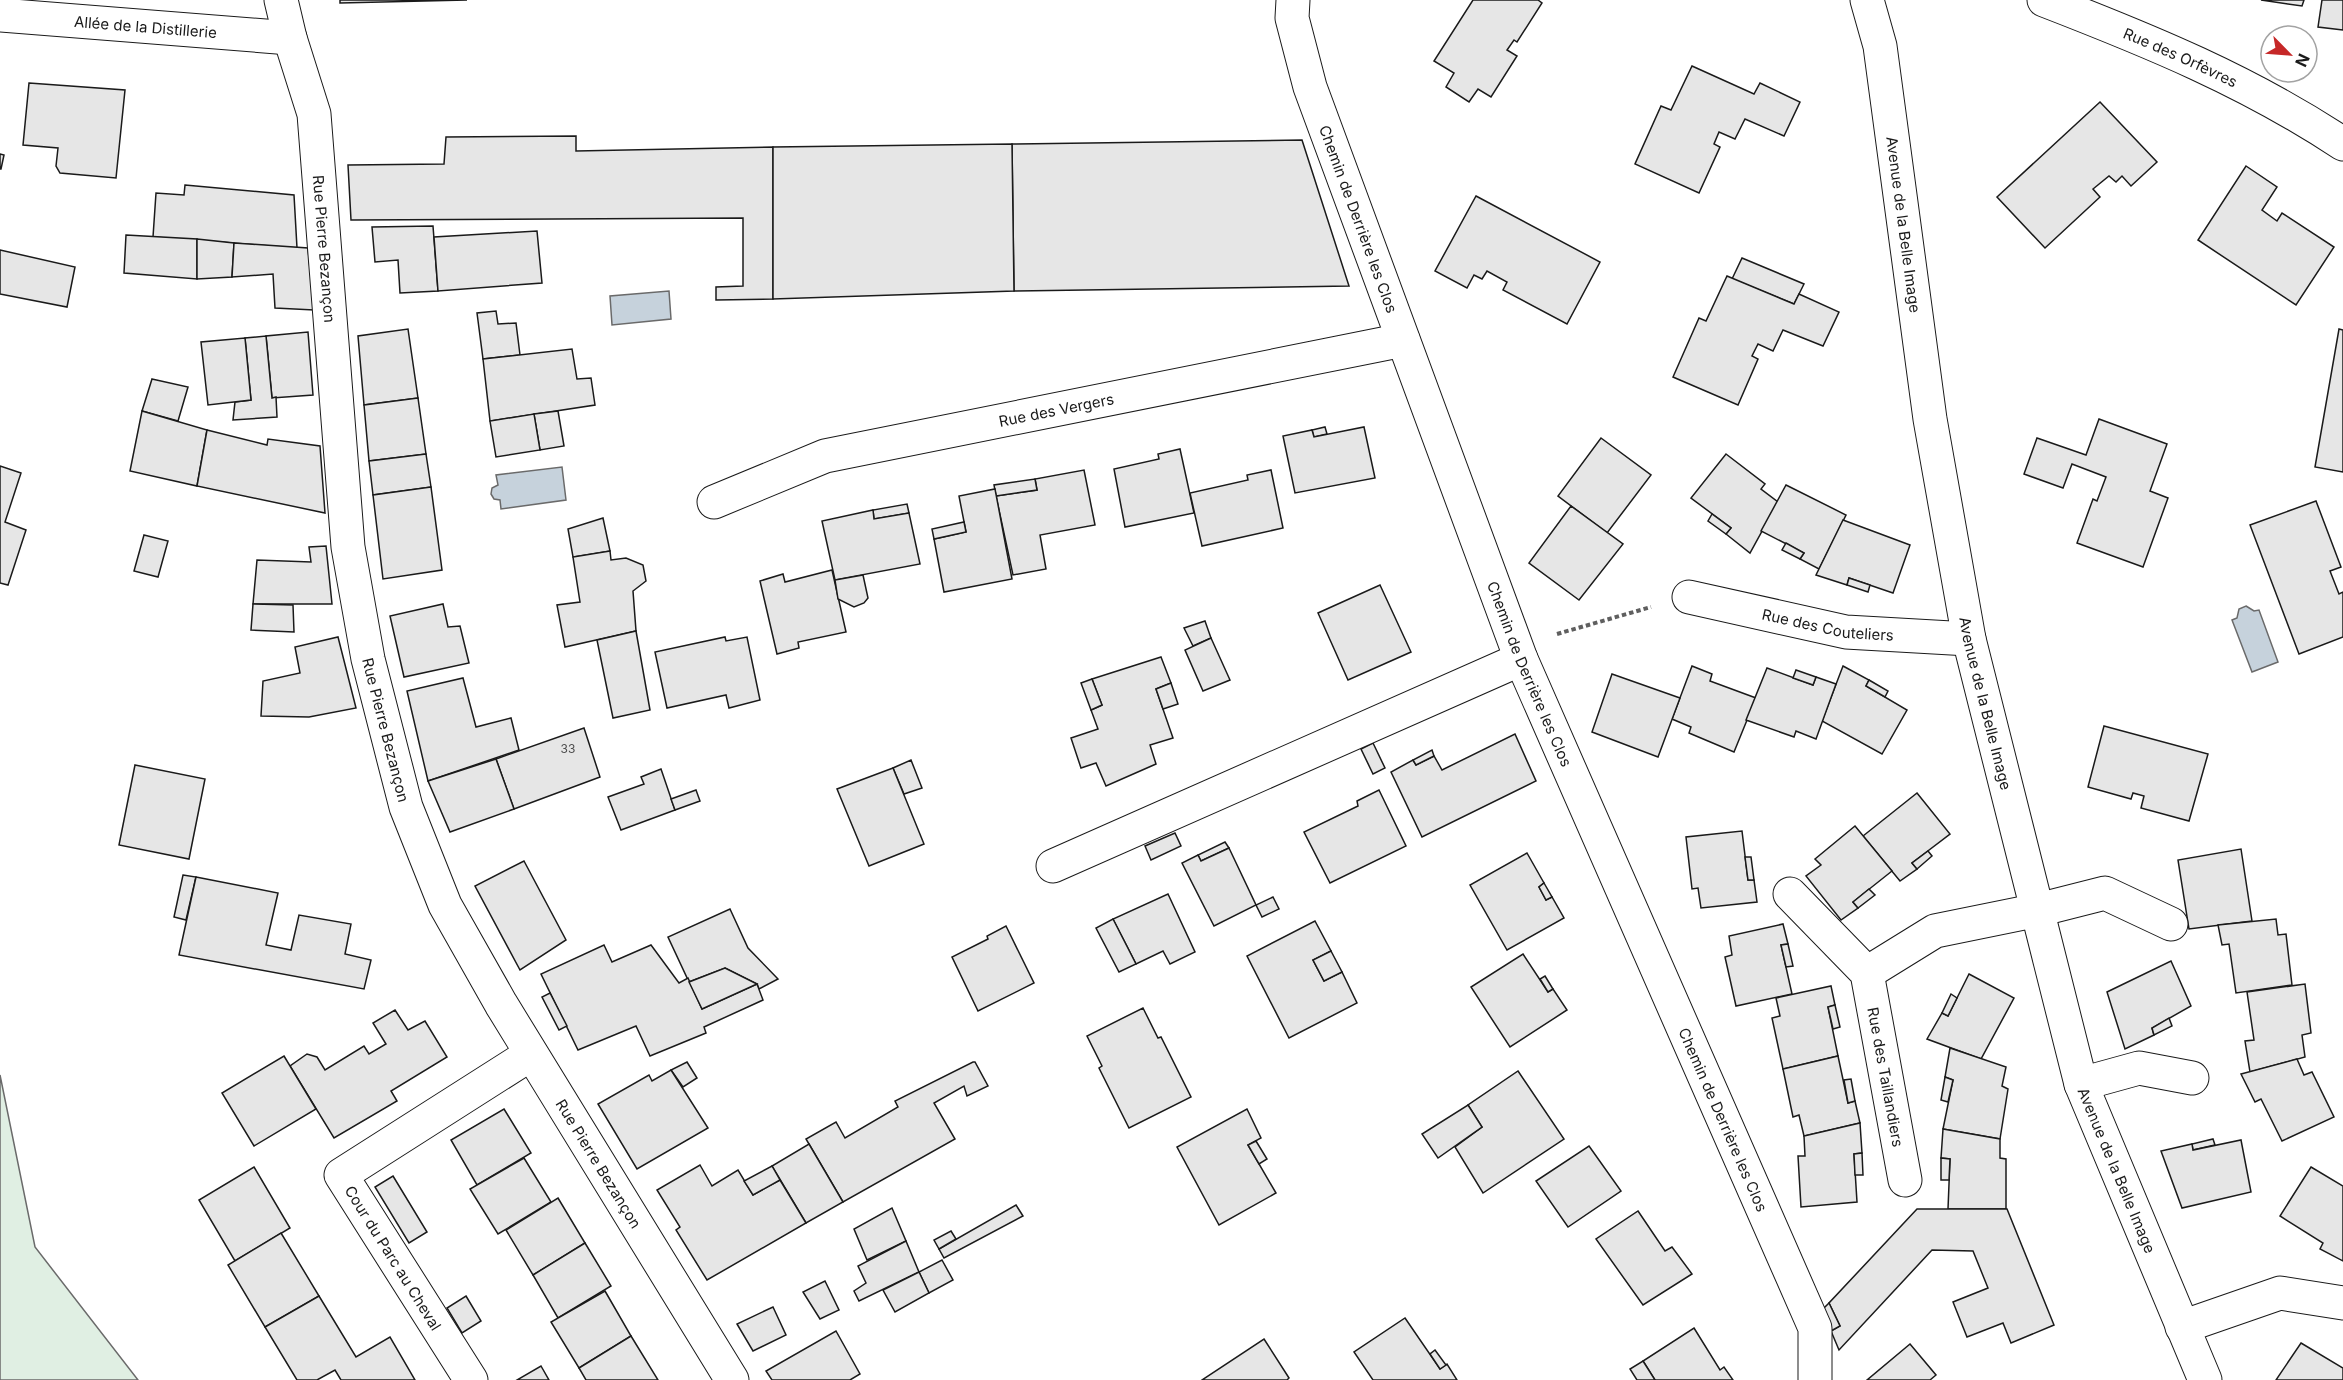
<svg xmlns="http://www.w3.org/2000/svg" width="2343" height="1380" font-family="Inter,sans-serif">
  <style>
    .green { fill: #e0efe3; stroke: #6a6a6a; stroke-width: 1.5 }
    .water { fill: #c6d2dc; stroke: #6a6a6a; stroke-width: 1.5 }
    .building { fill: #e6e6e6; stroke: #1a1a1a; stroke-width: 1.5 }
    .lines { fill: none; stroke-linecap: round; stroke-linejoin: round }
    .minor-casing { stroke: #1a1a1a; stroke-width: 35 }
    .path { stroke: #5f5f5f; stroke-width: 4; stroke-dasharray: 4.5 3; stroke-linecap: butt }
    .minor { stroke: #fff; stroke-width: 33 }
    .labels { text-anchor: middle; dominant-baseline: central; stroke-width: 4.5; stroke-linejoin: round; paint-order: stroke }
    .number-label { font-size: 12px; fill: #4d4d4d }
    .street-label { font-size: 15px; fill: #1a1a1a; stroke: #fff }
  </style>
  <rect width="100%" height="100%" fill="#fff"/>
  <!-- green -->
  <polygon class="green" points="0,1075 35,1247 138,1380 0,1380"/>
  <!-- water -->
  <g class="water">
    <polygon points="669,291 671,319 612,325 610,296"/>
    <polygon points="562,467 566,500 501,509 500,500 494,499 491,494 492,488 498,485 496,475"/>
    <polygon points="2246,606 2254,611 2259,610 2278,662 2252,672 2232,620 2237,618 2239,609"/>
  </g>
  <!-- building -->
  <g class="building">
    <polygon points="340,0 467,0 340,3"/>
    <polygon points="1473,0 1538,0 1542,3 1517,42 1514,40 1507,50 1517,56 1491,97 1478,89 1469,102 1446,87 1454,73 1434,61"/>
    <polygon points="2261,0 2304,0 2302,6"/>
    <polygon points="2322,0 2343,0 2343,30 2318,27"/>
    <polygon points="1692,66 1754,94 1760,83 1800,102 1784,136 1745,119 1735,139 1719,132 1714,144 1720,147 1699,193 1635,164 1661,106 1671,110"/>
    <polygon points="29,83 125,90 116,178 60,173 56,166 58,148 23,145"/>
    <polygon points="2100,102 2157,162 2131,186 2122,176 2116,182 2109,176 2093,189 2100,197 2045,248 1997,197"/>
    <polygon points="576,136 576,151 773,147 773,299 716,300 716,287 743,286 743,218 351,220 348,165 444,164 446,137"/>
    <polygon points="1302,140 1349,286 1014,291 1012,144"/>
    <polygon points="1012,144 1014,291 773,299 773,147"/>
    <polygon points="0,154 4,155 1,169 0,169"/>
    <polygon points="2246,166 2277,187 2262,210 2277,221 2282,213 2334,247 2296,305 2198,240"/>
    <polygon points="185,185 294,195 297,248 153,237 156,193 184,195"/>
    <polygon points="1476,196 1600,262 1567,324 1503,290 1507,282 1487,271 1482,279 1474,275 1467,288 1435,271"/>
    <polygon points="433,226 438,291 400,293 398,260 375,262 372,227"/>
    <polygon points="537,231 542,283 438,291 434,237"/>
    <polygon points="126,235 197,239 197,279 124,273"/>
    <polygon points="197,239 234,243 232,277 197,279"/>
    <polygon points="234,243 308,248 314,310 275,308 273,274 232,277"/>
    <polygon points="0,250 75,267 67,307 0,294"/>
    <polygon points="1742,258 1804,284 1794,304 1732,279"/>
    <polygon points="1727,276 1794,304 1799,294 1839,312 1823,346 1783,330 1773,351 1758,344 1752,356 1758,359 1738,405 1673,377 1699,318 1706,321"/>
    <polygon points="496,311 498,324 516,323 520,355 483,359 477,313"/>
    <polygon points="408,329 418,398 364,405 358,336"/>
    <polygon points="2339,329 2343,330 2343,472 2315,467"/>
    <polygon points="308,332 313,395 272,398 266,336"/>
    <polygon points="266,336 272,398 276,397 277,417 233,420 235,402 251,400 245,338"/>
    <polygon points="245,338 251,400 208,405 201,342"/>
    <polygon points="572,349 577,379 591,378 595,405 490,421 483,359"/>
    <polygon points="152,379 188,387 178,421 142,411"/>
    <polygon points="418,398 426,454 369,461 364,405"/>
    <polygon points="142,411 207,430 197,486 130,471"/>
    <polygon points="558,411 564,446 540,450 534,414"/>
    <polygon points="534,414 540,450 496,457 490,421"/>
    <polygon points="2099,419 2167,444 2150,491 2168,498 2143,567 2077,543 2093,499 2097,501 2106,477 2072,464 2063,488 2024,474 2037,438 2086,455"/>
    <polygon points="1325,427 1327,434 1314,437 1312,430"/>
    <polygon points="1364,427 1375,478 1295,493 1283,436 1312,430 1314,437"/>
    <polygon points="207,430 267,445 268,439 320,446 325,513 197,486"/>
    <polygon points="1601,438 1651,475 1607,533 1558,496"/>
    <polygon points="1180,449 1194,513 1125,527 1114,469 1159,459 1158,454"/>
    <polygon points="426,454 431,487 373,495 369,461"/>
    <polygon points="1726,454 1765,484 1761,489 1778,502 1750,553 1726,534 1731,528 1691,498"/>
    <polygon points="0,466 21,473 5,522 26,530 8,585 0,583"/>
    <polygon points="1084,470 1095,525 1040,535 1046,569 1013,575 996,496 1037,490 1035,479"/>
    <polygon points="1271,470 1283,528 1202,546 1190,493 1248,480 1247,475"/>
    <polygon points="1035,479 1037,490 996,496 994,485"/>
    <polygon points="1786,485 1846,515 1819,569 1800,559 1804,553 1761,531"/>
    <polygon points="431,487 442,570 383,579 373,495"/>
    <polygon points="995,489 1012,579 944,592 934,539 966,532 959,496"/>
    <polygon points="2316,501 2341,567 2330,571 2339,594 2343,592 2343,637 2299,654 2250,525"/>
    <polygon points="907,504 909,513 874,519 873,510"/>
    <polygon points="1571,506 1623,544 1579,600 1529,563"/>
    <polygon points="873,510 874,519 909,513 920,564 835,580 822,521"/>
    <polygon points="1712,514 1731,528 1726,534 1708,521"/>
    <polygon points="603,518 610,551 573,557 568,529"/>
    <polygon points="1843,520 1910,545 1893,593 1849,578 1847,585 1816,575"/>
    <polygon points="964,522 966,532 934,539 932,529"/>
    <polygon points="144,535 168,541 158,577 134,571"/>
    <polygon points="1786,543 1804,553 1800,559 1782,550"/>
    <polygon points="326,546 332,604 253,604 257,560 311,562 309,547"/>
    <polygon points="610,551 611,560 626,558 643,565 646,581 633,591 636,631 565,647 557,605 580,602 573,557"/>
    <polygon points="832,570 846,632 798,642 799,648 777,654 760,581 783,574 785,582"/>
    <polygon points="863,575 868,598 864,603 854,607 838,599 835,580"/>
    <polygon points="1849,578 1870,585 1868,592 1847,585"/>
    <polygon points="1380,585 1411,652 1348,680 1318,613"/>
    <polygon points="253,604 293,605 294,632 251,630"/>
    <polygon points="443,604 448,627 460,626 469,663 404,677 390,616"/>
    <polygon points="1205,621 1211,638 1193,646 1184,628"/>
    <polygon points="636,631 650,710 613,718 597,640"/>
    <polygon points="338,637 356,708 309,717 261,716 263,681 300,673 295,647"/>
    <polygon points="725,637 726,641 747,637 760,700 729,708 726,695 667,708 655,652"/>
    <polygon points="1211,638 1230,680 1203,691 1185,650"/>
    <polygon points="1161,657 1171,683 1156,689 1173,738 1150,745 1156,764 1106,786 1096,763 1081,768 1071,738 1098,729 1091,710 1102,705 1092,679"/>
    <polygon points="1692,666 1712,674 1710,681 1756,698 1734,752 1689,733 1691,727 1672,719"/>
    <polygon points="1843,666 1869,680 1866,686 1907,710 1882,754 1822,721"/>
    <polygon points="1767,668 1813,685 1816,677 1836,684 1816,739 1796,731 1794,737 1746,720"/>
    <polygon points="1796,670 1816,677 1813,685 1793,678"/>
    <polygon points="1612,674 1680,698 1658,757 1592,732"/>
    <polygon points="463,678 476,727 511,718 519,750 428,781 407,691"/>
    <polygon points="1092,679 1102,705 1091,710 1081,683"/>
    <polygon points="1869,680 1888,691 1885,697 1866,686"/>
    <polygon points="1171,683 1178,704 1163,709 1156,689"/>
    <polygon points="2104,726 2208,754 2189,821 2141,808 2144,796 2133,793 2131,799 2088,787"/>
    <polygon points="584,728 600,777 514,809 496,759"/>
    <polygon points="1515,734 1536,781 1422,837 1391,772 1413,760 1416,765 1434,756 1442,770"/>
    <polygon points="1373,743 1385,768 1373,774 1361,749"/>
    <polygon points="1432,750 1434,756 1416,765 1413,760"/>
    <polygon points="496,759 514,809 450,832 428,781"/>
    <polygon points="911,760 922,788 904,794 893,768"/>
    <polygon points="135,765 205,779 189,859 119,845"/>
    <polygon points="893,768 924,844 869,866 837,789"/>
    <polygon points="661,769 675,810 621,830 608,797 644,784 641,777"/>
    <polygon points="696,790 700,801 675,810 671,799"/>
    <polygon points="1379,790 1406,846 1330,883 1304,832 1358,806 1357,801"/>
    <polygon points="1917,793 1950,834 1912,863 1917,869 1900,881 1863,836"/>
    <polygon points="1855,826 1892,871 1853,902 1858,908 1841,920 1806,876 1821,865 1815,859"/>
    <polygon points="1742,831 1748,880 1754,880 1757,902 1701,908 1698,888 1692,889 1686,837"/>
    <polygon points="1175,833 1181,846 1151,860 1145,846"/>
    <polygon points="1225,842 1229,848 1201,861 1198,855"/>
    <polygon points="1229,848 1256,905 1214,926 1182,863 1198,855 1201,861"/>
    <polygon points="2241,849 2252,921 2189,929 2178,860"/>
    <polygon points="1928,851 1932,856 1917,869 1912,863"/>
    <polygon points="1527,853 1544,883 1539,887 1546,900 1552,897 1564,918 1507,950 1470,885"/>
    <polygon points="1745,857 1751,857 1754,880 1748,880"/>
    <polygon points="524,861 566,940 520,970 475,886"/>
    <polygon points="183,875 196,877 186,920 174,917"/>
    <polygon points="196,877 278,893 266,945 291,950 299,915 351,924 345,954 371,960 364,989 179,955"/>
    <polygon points="1544,883 1552,897 1546,900 1539,887"/>
    <polygon points="1869,889 1875,895 1858,908 1853,902"/>
    <polygon points="1168,894 1195,952 1170,964 1163,951 1136,964 1113,919"/>
    <polygon points="1273,897 1279,909 1262,917 1256,905"/>
    <polygon points="730,909 748,948 778,979 759,989 757,984 725,968 689,982 668,937"/>
    <polygon points="1113,919 1136,964 1119,972 1096,928"/>
    <polygon points="2276,919 2278,935 2286,934 2292,985 2236,993 2229,944 2222,945 2218,925"/>
    <polygon points="1315,921 1331,951 1313,960 1324,981 1342,972 1357,1003 1289,1038 1247,956"/>
    <polygon points="1783,924 1788,944 1781,945 1792,994 1736,1006 1725,957 1732,955 1729,936"/>
    <polygon points="1006,926 1034,983 978,1011 952,957 988,939 987,936"/>
    <polygon points="1788,944 1793,966 1786,967 1781,945"/>
    <polygon points="604,945 612,962 651,945 679,983 688,978 702,1009 757,984 763,1000 704,1027 706,1033 650,1056 636,1026 578,1050 541,974"/>
    <polygon points="1331,951 1342,972 1324,981 1313,960"/>
    <polygon points="1523,954 1548,992 1553,989 1567,1010 1510,1047 1471,987"/>
    <polygon points="2171,961 2191,1006 2152,1028 2154,1035 2125,1049 2107,992"/>
    <polygon points="725,968 757,984 702,1009 689,982"/>
    <polygon points="1969,974 2014,998 1981,1059 1927,1039 1942,1013 1948,1016"/>
    <polygon points="1545,976 1553,989 1548,992 1540,979"/>
    <polygon points="2305,984 2311,1033 2302,1035 2305,1057 2250,1072 2245,1041 2254,1040 2247,992"/>
    <polygon points="1831,986 1835,1005 1828,1007 1838,1056 1783,1069 1772,1018 1780,1016 1776,998"/>
    <polygon points="550,993 567,1026 559,1030 542,997"/>
    <polygon points="1951,994 1957,998 1948,1016 1942,1013"/>
    <polygon points="1835,1005 1840,1027 1833,1029 1828,1007"/>
    <polygon points="1143,1008 1158,1038 1161,1037 1191,1097 1129,1128 1099,1068 1102,1066 1087,1036"/>
    <polygon points="395,1010 408,1030 425,1021 447,1057 391,1091 397,1101 334,1138 290,1066 307,1054 317,1057 325,1070 364,1046 369,1054 386,1044 373,1023"/>
    <polygon points="2169,1018 2172,1026 2154,1035 2152,1028"/>
    <polygon points="1950,1048 2006,1067 2002,1086 2008,1089 2000,1139 1943,1129 1953,1080 1945,1077"/>
    <polygon points="284,1056 316,1109 254,1146 222,1093"/>
    <polygon points="1838,1056 1848,1103 1855,1101 1860,1123 1804,1136 1799,1115 1793,1117 1783,1069"/>
    <polygon points="2297,1059 2304,1075 2312,1072 2334,1117 2282,1141 2261,1099 2255,1102 2241,1074"/>
    <polygon points="687,1062 697,1078 683,1087 671,1070"/>
    <polygon points="973,1062 975,1062 988,1086 967,1096 964,1086 934,1103 955,1139 843,1202 806,1139 836,1122 845,1138 898,1107 895,1101"/>
    <polygon points="671,1070 708,1128 637,1169 598,1104 649,1075 652,1081"/>
    <polygon points="1518,1071 1564,1139 1483,1193 1455,1147 1482,1127 1468,1105"/>
    <polygon points="1945,1077 1953,1080 1948,1102 1941,1100"/>
    <polygon points="1851,1079 1855,1101 1848,1103 1844,1080"/>
    <polygon points="1468,1105 1482,1127 1438,1158 1422,1134"/>
    <polygon points="504,1109 531,1153 477,1185 451,1140"/>
    <polygon points="1247,1109 1261,1138 1248,1145 1276,1193 1219,1225 1177,1147"/>
    <polygon points="1860,1123 1862,1153 1854,1154 1857,1202 1801,1207 1798,1156 1805,1156 1804,1136"/>
    <polygon points="1943,1129 2000,1139 2000,1158 2006,1159 2006,1209 1948,1209 1950,1159 1941,1158"/>
    <polygon points="2213,1139 2215,1145 2193,1150 2192,1144"/>
    <polygon points="2241,1140 2251,1192 2182,1208 2161,1151 2192,1144 2193,1150"/>
    <polygon points="1256,1141 1267,1159 1259,1164 1248,1145"/>
    <polygon points="809,1144 843,1202 806,1223 772,1166"/>
    <polygon points="1589,1146 1621,1191 1568,1227 1536,1181"/>
    <polygon points="1862,1153 1863,1175 1855,1175 1854,1154"/>
    <polygon points="524,1158 551,1202 498,1234 470,1189"/>
    <polygon points="1941,1158 1950,1159 1949,1180 1941,1180"/>
    <polygon points="700,1165 712,1186 738,1170 753,1195 780,1180 806,1223 707,1280 676,1230 680,1227 657,1190"/>
    <polygon points="772,1166 780,1180 753,1195 744,1181"/>
    <polygon points="254,1167 290,1228 235,1261 199,1200"/>
    <polygon points="2311,1167 2343,1186 2343,1261 2320,1249 2323,1243 2280,1216"/>
    <polygon points="393,1176 427,1232 409,1243 375,1187"/>
    <polygon points="558,1198 585,1243 533,1275 506,1230"/>
    <polygon points="1016,1205 1023,1216 944,1258 939,1249"/>
    <polygon points="892,1208 906,1241 867,1260 854,1229"/>
    <polygon points="1917,1209 2007,1209 2054,1325 2011,1343 2003,1323 1967,1337 1953,1302 1988,1288 1973,1251 1932,1250 1839,1350 1831,1331 1840,1326 1829,1303"/>
    <polygon points="1638,1211 1665,1251 1672,1247 1692,1274 1643,1305 1596,1239"/>
    <polygon points="951,1231 956,1239 939,1249 934,1240"/>
    <polygon points="281,1233 319,1296 265,1327 228,1265"/>
    <polygon points="906,1241 919,1272 859,1301 854,1291 866,1283 858,1266"/>
    <polygon points="585,1243 611,1286 558,1318 533,1275"/>
    <polygon points="942,1260 953,1280 929,1293 919,1272"/>
    <polygon points="919,1272 929,1293 895,1312 883,1290"/>
    <polygon points="825,1281 839,1310 820,1319 803,1292"/>
    <polygon points="605,1291 631,1336 579,1368 551,1322"/>
    <polygon points="319,1296 356,1357 390,1337 415,1380 341,1380 335,1370 317,1380 297,1380 265,1327"/>
    <polygon points="466,1296 481,1321 462,1333 447,1308"/>
    <polygon points="1829,1303 1840,1326 1831,1331 1822,1310"/>
    <polygon points="773,1307 786,1335 753,1351 737,1324"/>
    <polygon points="1405,1318 1440,1369 1447,1364 1457,1380 1373,1380 1354,1352"/>
    <polygon points="1694,1328 1720,1370 1724,1367 1733,1380 1655,1380 1643,1361"/>
    <polygon points="836,1331 860,1374 850,1380 772,1380 766,1371"/>
    <polygon points="631,1336 658,1380 586,1380 579,1368"/>
    <polygon points="1264,1339 1289,1378 1287,1380 1202,1380"/>
    <polygon points="2301,1343 2343,1368 2343,1380 2276,1380"/>
    <polygon points="1910,1344 1936,1375 1930,1380 1867,1380"/>
    <polygon points="1435,1350 1446,1365 1440,1369 1430,1354"/>
    <polygon points="1643,1361 1655,1380 1637,1380 1630,1369"/>
    <polygon points="541,1366 549,1380 517,1380"/>
  </g>
  <g class="lines">
    <!-- minor casing -->
    <g class="minor-casing">
      <g id="minor">
        <path id="s1" d="M281 0 290 38 314 114 348 547 368 659 406 807 445 905 501 1004 732 1380"/>
        <path id="s2" d="M1293 0 1292 18 1310 87 1521 659 1815 1328V1380"/>
        <path id="s3" d="M1867 0 1880 46 1930 419 1969 639 2081 1084 2205 1380"/>
        <path id="s4" d="M2044 0C2150 41 2248 81 2343 144"/>
        <path id="s5" d="M0 15 290 38"/>
        <path id="s6" d="M714 502 825 456 1403 340"/>
        <path id="s7" d="M1689 597 1846 632 1969 639"/>
        <polyline points="1053,866 1521,659"/>
        <path id="s8" d="M1790 894 1867 973 1905 1180"/>
        <polyline points="1867,973 1935,931 2038,910 2105,893 2171,924"/>
        <polyline points="2081,1084 2139,1068 2192,1078"/>
        <polyline points="2182,1327 2280,1293 2343,1303"/>
        <polyline points="471,1380 341,1175 531,1054"/>
      </g>
    </g>
    <!-- path -->
    <polyline class="path" points="1557,634 1651,607"/>
    <!-- minor -->
    <use href="#minor" class="minor"/>
  </g>
  <g class="labels">
    <!-- number labels -->
    <g class="number-label">
      <text x="568" y="748">33</text>
    </g>
    <!-- street labels -->
    <g class="street-label">
      <text stroke="none"><textPath href="#s5" startOffset="146">Allée de la Distillerie</textPath></text>
      <text stroke="none"><textPath href="#s4" startOffset="148">Rue des Orfèvres</textPath></text>
      <text stroke="none"><textPath href="#s2" startOffset="230">Chemin de Derrière les Clos</textPath></text>
      <text stroke="none"><textPath href="#s3" startOffset="228">Avenue de la Belle Image</textPath></text>
      <text stroke="none"><textPath href="#s1" startOffset="254">Rue Pierre Bezançon</textPath></text>
      <text stroke="none"><textPath href="#s6" startOffset="356">Rue des Vergers</textPath></text>
      <text stroke="none"><textPath href="#s7" startOffset="142">Rue des Couteliers</textPath></text>
      <text stroke="none"><textPath href="#s2" startOffset="716">Chemin de Derrière les Clos</textPath></text>
      <text stroke="none"><textPath href="#s3" startOffset="714">Avenue de la Belle Image</textPath></text>
      <text stroke="none"><textPath href="#s1" startOffset="740">Rue Pierre Bezançon</textPath></text>
      <text stroke="none"><textPath href="#s8" startOffset="216">Rue des Taillandiers</textPath></text>
      <text stroke="none"><textPath href="#s2" startOffset="1202">Chemin de Derrière les Clos</textPath></text>
      <text stroke="none"><textPath href="#s1" startOffset="1226">Rue Pierre Bezançon</textPath></text>
      <text stroke="none"><textPath href="#s3" startOffset="1200">Avenue de la Belle Image</textPath></text>
      <text transform="translate(393 1258) rotate(58)">Cour du Parc au Cheval</text>
    </g>
  </g>
  <!-- north arrow -->
  <g transform="translate(2289 54) rotate(115)"><circle r="28" fill="#ffffff" stroke="#a3a3a3" stroke-width="1.5"/>
  <path d="M0-4.5L10 22L0 15L-10 22Z" fill="#c62828"/>
  <text y="-9" font-size="16" font-weight="bold" text-anchor="middle" fill="#1a1a1a">N</text>
  </g>
</svg>
